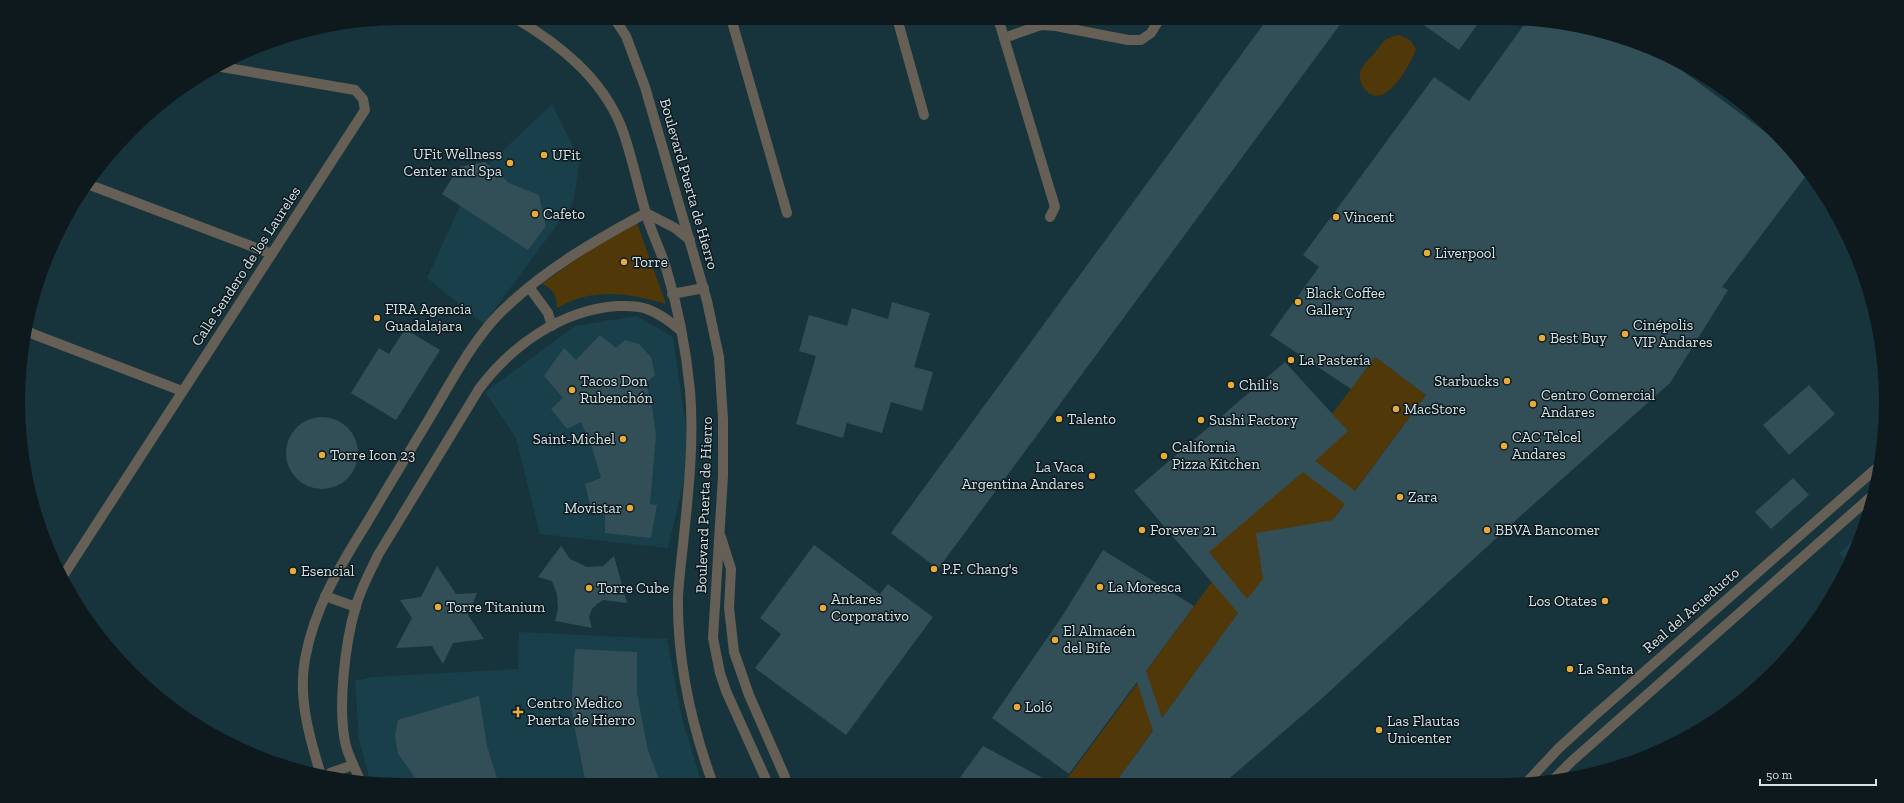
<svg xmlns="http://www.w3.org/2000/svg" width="1904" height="803" font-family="'Zilla Slab',serif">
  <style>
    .built { fill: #193f4a }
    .green { fill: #513808 }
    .building { fill: #324f58; fill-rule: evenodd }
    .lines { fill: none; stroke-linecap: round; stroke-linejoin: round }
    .minor { stroke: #655f55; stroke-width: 10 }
    .poi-dot { fill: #e8ab37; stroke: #0d191d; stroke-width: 1.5 }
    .labels { text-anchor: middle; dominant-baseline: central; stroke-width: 3; stroke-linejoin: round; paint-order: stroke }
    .poi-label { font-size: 15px; fill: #d3e3e8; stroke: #0d191d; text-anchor: start }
    .street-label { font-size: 15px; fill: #d3e3e8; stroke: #0d191d }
  </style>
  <rect width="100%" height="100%" fill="#17343c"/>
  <!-- built -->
  <g class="built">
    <polygon points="552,104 580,161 573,203 484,324 427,278 472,180"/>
    <polygon points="637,316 673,337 690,455 668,548 540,534 516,438 485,392 575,326"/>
    <polygon points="1862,532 1847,562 1839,553"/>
    <polygon points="519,632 667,639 682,719 702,784 402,785 370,780 359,740 355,681 372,677 518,669"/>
  </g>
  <!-- green -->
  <g class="green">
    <path d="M1399 35 1410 40 1416 49C1412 62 1394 92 1381 95 1368 99 1358 84 1360 72 1362 66 1369 59 1373 55 1383 43 1383 38 1399 35Z"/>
    <path d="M637 223 666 304C640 296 611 290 583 297 574 299 565 304 557 308 557 295 554 290 542 284L593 247Z"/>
    <polygon points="1375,357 1426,395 1273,601 1238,613 1115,783 1064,783 1222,568 1209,552 1332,414"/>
  </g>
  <!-- building -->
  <g class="building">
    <polygon points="1268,18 1345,18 938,569 891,533"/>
    <polygon points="1414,18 1482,18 1459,50"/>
    <path d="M1526 22 1626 38 1657 52 1783 145 1784 144 1809 172 1722 287 1728 290 1670 383 1516 520 1318 702 1224 783H1115L1153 731 1137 682 1069 774 992 718 1061 618 1103 550 1194 606 1146 671 1162 718 1238 613 1134 491 1285 362 1348 431 1315 461 1355 491 1426 395 1375 357 1351 389 1270 335 1319 267 1303 255 1434 77 1469 101ZM1303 472 1345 504 1333 520 1256 533 1263 579 1247 599 1209 552Z"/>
    <polygon points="485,162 509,183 539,195 546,226 528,250 442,194 459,167"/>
    <polygon points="892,302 930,313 914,367 933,372 922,411 891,402 882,433 847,423 843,438 796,424 816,356 799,351 809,315 847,326 852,308 888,319"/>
    <polygon points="405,329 440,350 396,420 351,393 379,348 389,354"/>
    <polygon points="600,335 616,348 625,340 639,344 651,357 655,375 646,383 652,407 656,436 650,504 657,505 651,538 605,533 605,504 590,505 585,484 601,478 592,448 581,422 567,429 551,409 563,398 544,376 564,348 576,360"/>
    <polygon points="1809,385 1835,414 1789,455 1763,425"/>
    <circle cx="322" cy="453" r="36"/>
    <polygon points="1793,478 1809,495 1771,529 1755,512"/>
    <polygon points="814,545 880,594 888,584 933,617 846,735 755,668 781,634 760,618"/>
    <polygon points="561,546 570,559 587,567 603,566 614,556 627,603 603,600 597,604 592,609 589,617 592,628 555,621 558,609 557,594 552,581 538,577"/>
    <polygon points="437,566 456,594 477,593 468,615 484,639 453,643 443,664 432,646 396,648 412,618 400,600 421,597"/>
    <polygon points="575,649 637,652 637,692 642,720 648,750 661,784 586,784 571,709"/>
    <polygon points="479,696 487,746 499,785 417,785 412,773 398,754 395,735 398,720"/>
    <polygon points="983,746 1052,783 956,783"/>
  </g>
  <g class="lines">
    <!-- minor -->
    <g class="minor">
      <path d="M515 18C559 44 601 77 621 126 631 152 637 183 645 210 650 230 660 248 666 268 678 307 686 350 690 390 694 439 689 487 684 535 682 556 679 577 678 597 677 662 691 724 713 784"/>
      <polyline points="614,18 626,36 645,87 707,301 719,357 723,419 723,476 713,638 720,673 726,691 768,784"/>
      <polyline points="731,18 787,213"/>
      <polyline points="897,18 924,115"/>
      <polyline points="998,18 1055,207 1050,217"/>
      <polyline points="1004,38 1041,25 1056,26 1128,40 1141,40 1151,33 1160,18"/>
      <polyline points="90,185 272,254"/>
      <polyline points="529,287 548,313 552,326"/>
      <polyline points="672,294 704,288"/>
      <polyline points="25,329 33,334 182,391"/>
      <polyline points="721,537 731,569 729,608 734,652 749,695 785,777 786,784"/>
      <polyline points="63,576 365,110 363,99 355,90 216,66"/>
      <polyline points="325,596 356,607"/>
      <path d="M320 772C309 736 298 697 305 659 314 608 341 564 368 521 386 490 405 459 423 429 446 392 470 343 500 313 542 271 594 241 646 213L675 228 690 240"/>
      <polyline points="330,773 353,765"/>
      <path d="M359 778C355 768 349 757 346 746 337 710 345 642 356 606 361 588 370 572 378 555L479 389C511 346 561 310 617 306 627 306 637 305 647 309 660 314 670 321 680 330"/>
      <polyline points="1527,782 1559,748 1594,716 1879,466"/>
      <polyline points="1551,782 1572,761 1873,495"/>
    </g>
  </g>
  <!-- markers -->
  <g class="poi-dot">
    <circle cx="544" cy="155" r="4"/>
    <circle cx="510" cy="163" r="4"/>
    <circle cx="535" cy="214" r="4"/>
    <circle cx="1336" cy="217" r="4"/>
    <circle cx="1427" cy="253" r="4"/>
    <circle cx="624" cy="262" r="4"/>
    <circle cx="1298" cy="302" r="4"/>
    <circle cx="377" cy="318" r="4"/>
    <circle cx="1625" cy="334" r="4"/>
    <circle cx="1542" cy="338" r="4"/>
    <circle cx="1291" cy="360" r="4"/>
    <circle cx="1507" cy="381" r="4"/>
    <circle cx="1231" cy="385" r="4"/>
    <circle cx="572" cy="390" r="4"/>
    <circle cx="1533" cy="404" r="4"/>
    <circle cx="1396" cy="409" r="4"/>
    <circle cx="1059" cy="419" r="4"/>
    <circle cx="1201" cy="420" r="4"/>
    <circle cx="623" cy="439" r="4"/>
    <circle cx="1504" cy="446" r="4"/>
    <circle cx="322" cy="455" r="4"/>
    <circle cx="1164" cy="456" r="4"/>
    <circle cx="1092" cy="476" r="4"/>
    <circle cx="1400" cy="497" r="4"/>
    <circle cx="630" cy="508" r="4"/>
    <circle cx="1142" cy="530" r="4"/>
    <circle cx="1487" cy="530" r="4"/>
    <circle cx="934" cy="569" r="4"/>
    <circle cx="293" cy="571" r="4"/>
    <circle cx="1100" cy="587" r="4"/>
    <circle cx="589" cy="588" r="4"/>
    <circle cx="1605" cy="601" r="4"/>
    <circle cx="438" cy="607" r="4"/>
    <circle cx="823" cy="608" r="4"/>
    <circle cx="1055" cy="640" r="4"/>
    <circle cx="1570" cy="669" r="4"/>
    <circle cx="1017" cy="707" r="4"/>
    <path d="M516 706h4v4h4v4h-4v4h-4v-4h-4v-4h4z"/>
    <circle cx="1379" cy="730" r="4"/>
  </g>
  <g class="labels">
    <!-- poi labels -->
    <g class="poi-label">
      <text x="502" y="154" text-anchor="end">UFit Wellness<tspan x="502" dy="17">Center and Spa</tspan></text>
      <text x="552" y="155">UFit</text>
      <text x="543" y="214">Cafeto</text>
      <text x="1344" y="217">Vincent</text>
      <text x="1435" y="253">Liverpool</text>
      <text x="632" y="262">Torre</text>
      <text x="1306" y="293">Black Coffee<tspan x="1306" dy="17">Gallery</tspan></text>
      <text x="385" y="309">FIRA Agencia<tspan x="385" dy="17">Guadalajara</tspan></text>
      <text x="1633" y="325">Cinépolis<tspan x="1633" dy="17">VIP Andares</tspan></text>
      <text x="1550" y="338">Best Buy</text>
      <text x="1299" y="360">La Pastería</text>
      <text x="580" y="381">Tacos Don<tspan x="580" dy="17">Rubenchón</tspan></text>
      <text x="1499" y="381" text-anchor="end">Starbucks</text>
      <text x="1239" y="385">Chili's</text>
      <text x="1541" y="395">Centro Comercial<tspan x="1541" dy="17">Andares</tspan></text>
      <text x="1404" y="409">MacStore</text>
      <text x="1067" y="419">Talento</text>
      <text x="1209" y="420">Sushi Factory</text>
      <text x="1512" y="437">CAC Telcel<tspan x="1512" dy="17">Andares</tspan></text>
      <text x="615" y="439" text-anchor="end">Saint-Michel</text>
      <text x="1172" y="447">California<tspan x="1172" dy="17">Pizza Kitchen</tspan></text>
      <text x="330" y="455">Torre Icon 23</text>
      <text x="1084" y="467" text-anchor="end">La Vaca<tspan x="1084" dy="17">Argentina Andares</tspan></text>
      <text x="1408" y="497">Zara</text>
      <text x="622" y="508" text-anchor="end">Movistar</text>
      <text x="1150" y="530">Forever 21</text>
      <text x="1495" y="530">BBVA Bancomer</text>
      <text x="942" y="569">P.F. Chang's</text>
      <text x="301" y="571">Esencial</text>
      <text x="1108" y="587">La Moresca</text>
      <text x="597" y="588">Torre Cube</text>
      <text x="831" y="599">Antares<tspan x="831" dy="17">Corporativo</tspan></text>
      <text x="1597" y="601" text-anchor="end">Los Otates</text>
      <text x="446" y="607">Torre Titanium</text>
      <text x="1063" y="631">El Almacén<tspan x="1063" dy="17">del Bife</tspan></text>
      <text x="1578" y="669">La Santa</text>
      <text x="527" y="703">Centro Medico<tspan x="527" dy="17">Puerta de Hierro</tspan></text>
      <text x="1025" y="707">Loló</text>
      <text x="1387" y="721">Las Flautas<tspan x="1387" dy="17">Unicenter</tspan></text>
    </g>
    <!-- street labels -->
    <g class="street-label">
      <text transform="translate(689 184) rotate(74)">Boulevard Puerta de Hierro</text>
      <text transform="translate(246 266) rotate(-57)">Calle Sendero de los Laureles</text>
      <text transform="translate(704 505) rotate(-88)">Boulevard Puerta de Hierro</text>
      <text transform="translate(1691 610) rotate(-41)">Real del Acueducto</text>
    </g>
  </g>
  <!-- crop -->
  <path d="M0 0H1904V803H0ZM401 25H1503A376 376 0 0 1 1879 401V402A376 376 0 0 1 1503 778H401A376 376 0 0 1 25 402V401A376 376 0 0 1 401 25Z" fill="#0d191d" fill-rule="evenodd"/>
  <!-- scale -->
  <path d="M1760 779v6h116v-6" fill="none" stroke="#d3e3e8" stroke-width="2"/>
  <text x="1766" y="779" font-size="12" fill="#d3e3e8" stroke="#0d191d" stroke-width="3" paint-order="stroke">50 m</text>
</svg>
